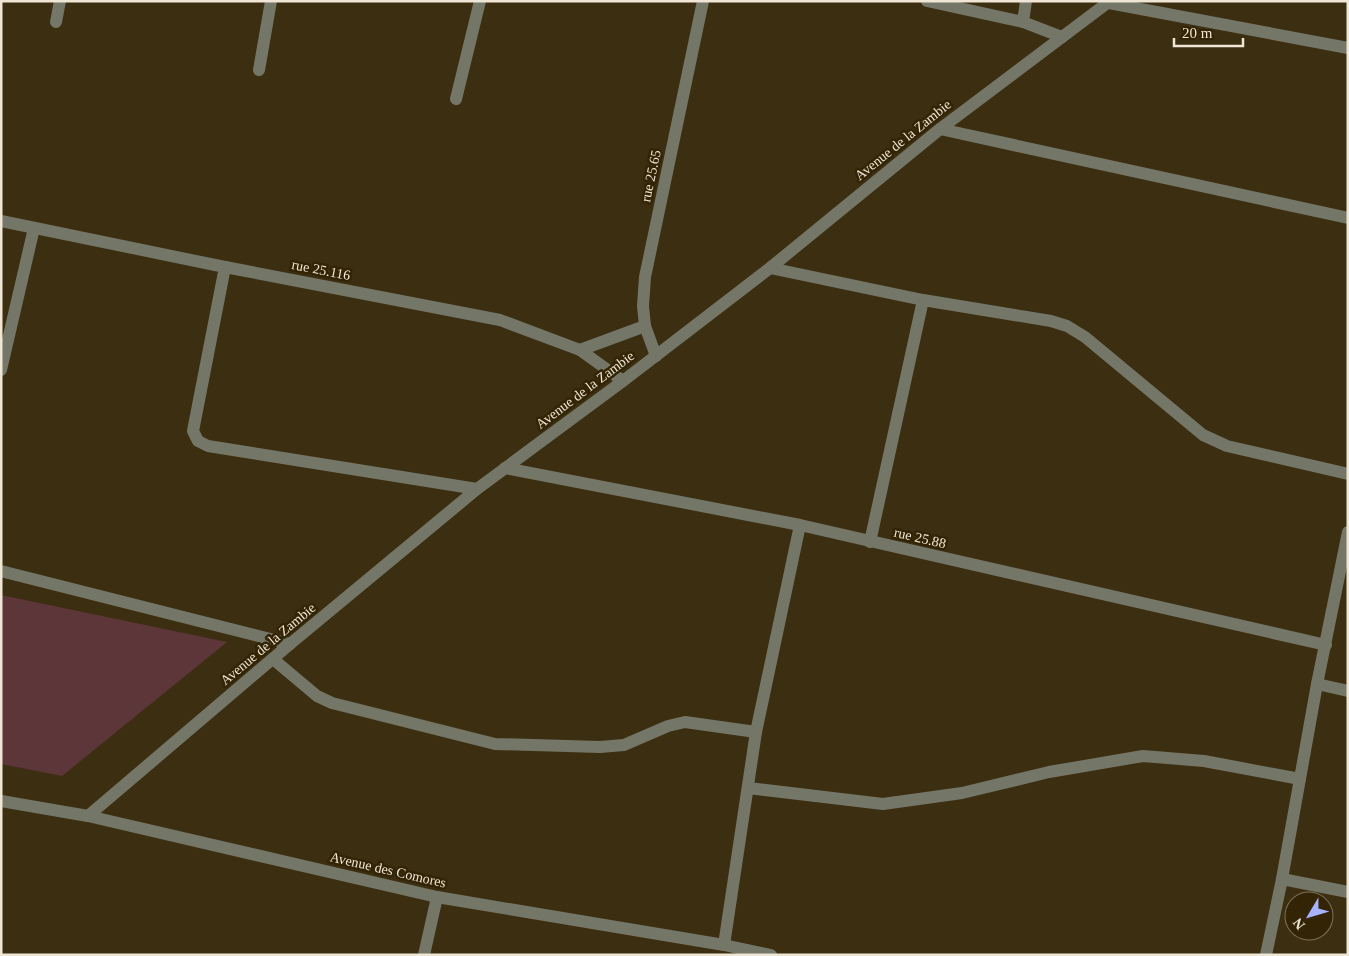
<svg xmlns="http://www.w3.org/2000/svg" width="1349" height="956" font-family="'Times New Roman',serif">
  <style>
    .green { fill: #5c3638 }
    .lines { fill: none; stroke-linecap: round; stroke-linejoin: round }
    .minor { stroke: #747768; stroke-width: 12 }
    .labels { text-anchor: middle; dominant-baseline: central; stroke-width: 5; stroke-linejoin: round; paint-order: stroke }
    .street-label { font-size: 14px; fill: #efe6d5; stroke: #322405 }
  </style>
  <rect width="100%" height="100%" fill="#3c2e10"/>
  <!-- green -->
  <polygon class="green" points="1,595 227,642 62,776 1,764"/>
  <g class="lines">
    <!-- minor -->
    <g class="minor">
      <polyline points="927,1 1023,22 1062,37"/>
      <polyline points="1109,3 1348,48"/>
      <polyline points="56,22 60,1"/>
      <polyline points="1023,22 1026,1"/>
      <polyline points="259,70 271,1"/>
      <polyline points="456,99 480,1"/>
      <polyline points="940,129 1348,218"/>
      <polyline points="1,221 225,267 500,320 580,350 623,381"/>
      <polyline points="225,267 193,431 198,441 208,446 477,489"/>
      <polyline points="770,268 923,300 1051,321 1067,326 1085,337 1203,435 1227,446 1348,474"/>
      <polyline points="580,350 645,326"/>
      <polyline points="656,356 645,326 643,306 645,277 703,1"/>
      <polyline points="1,370 34,228"/>
      <polyline points="505,468 800,525 1326,645"/>
      <polyline points="870,542 923,300"/>
      <polyline points="1,571 290,644"/>
      <polyline points="273,659 317,696 332,703 495,744 600,747 624,745 668,726 685,722 756,732"/>
      <polyline points="1317,684 1348,691"/>
      <polyline points="748,788 883,804 962,793 1049,772 1143,756 1204,761 1300,779"/>
      <polyline points="1,801 88,816 437,897 724,945 771,955"/>
      <polyline points="88,816 290,644 477,489 623,381 770,268 940,129 1110,1"/>
      <polyline points="1282,879 1348,892"/>
      <polyline points="724,945 756,732 800,525"/>
      <polyline points="424,955 437,897"/>
      <polyline points="1266,955 1282,879 1317,684 1348,532"/>
    </g>
  </g>
  <g class="labels">
    <!-- street labels -->
    <g class="street-label">
      <text transform="translate(903 140) rotate(-39)">Avenue de la Zambie</text>
      <text transform="translate(651 176) rotate(-78)">rue 25.65</text>
      <text transform="translate(321 270) rotate(11)">rue 25.116</text>
      <text transform="translate(585 390) rotate(-37)">Avenue de la Zambie</text>
      <text transform="translate(920 538) rotate(13)">rue 25.88</text>
      <text transform="translate(268 644) rotate(-40)">Avenue de la Zambie</text>
      <text transform="translate(388 870) rotate(13)">Avenue des Comores</text>
    </g>
  </g>
  <!-- border -->
  <rect width="1349" height="956" fill="none" stroke="#efe6d5" stroke-width="5"/>
  <!-- north arrow -->
  <g transform="translate(1309 916) rotate(232)"><circle r="24" fill="#322405" stroke="#7e7258"/>
  <path d="M0-4L9 19L0 12L-9 19Z" fill="#a7b1fc"/>
  <text y="-8" font-size="14" font-weight="bold" text-anchor="middle" fill="#efe6d5">N</text>
  </g>
  <!-- scale -->
  <path d="M1174 38v8h69v-8" fill="none" stroke="#efe6d5" stroke-width="2.5"/>
  <text x="1182" y="38" font-size="15" fill="#efe6d5" stroke="#322405" stroke-width="4" paint-order="stroke">20 m</text>
</svg>
